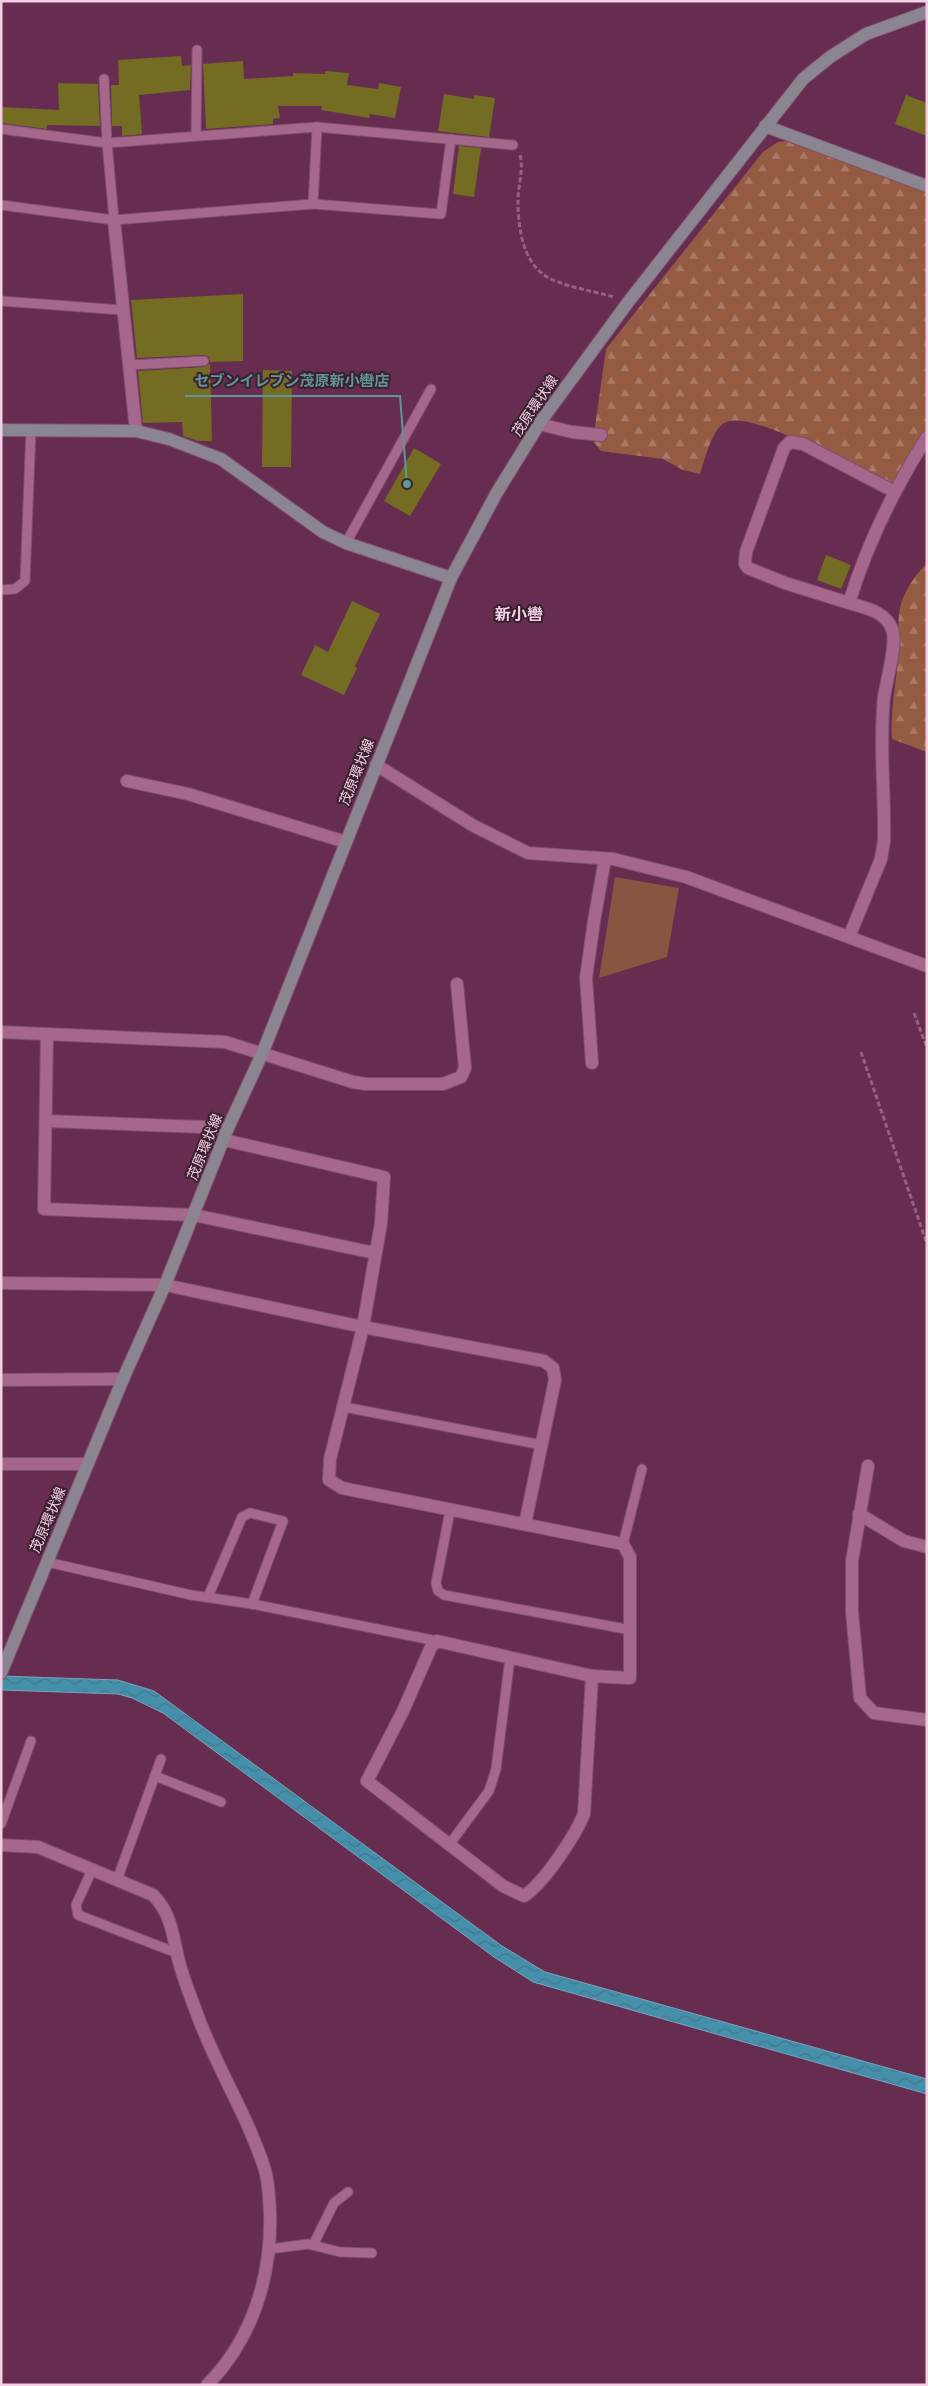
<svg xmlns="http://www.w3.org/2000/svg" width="928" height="2386" font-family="'Fira Sans Condensed','Noto Sans JP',sans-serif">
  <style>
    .forest { fill: url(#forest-firs) }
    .green { fill: #875540 }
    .water { fill: url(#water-waves); stroke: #79a3bc }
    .building { fill: #736c22 }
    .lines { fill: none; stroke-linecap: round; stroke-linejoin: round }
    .lane-casing { stroke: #7f4e6e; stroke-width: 11 }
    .street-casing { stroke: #7f4e6e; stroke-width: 14 }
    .secondary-casing { stroke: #7f4e6e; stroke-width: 14 }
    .path { stroke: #946280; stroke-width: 3; stroke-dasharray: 5 2.5; stroke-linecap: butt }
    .lane { stroke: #a6678c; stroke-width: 9 }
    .street { stroke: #a6678c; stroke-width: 12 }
    .secondary { stroke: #8a8590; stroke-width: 12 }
    .labels { text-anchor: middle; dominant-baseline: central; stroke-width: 4; stroke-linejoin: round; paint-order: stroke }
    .street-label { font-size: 14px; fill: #f4d0e4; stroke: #3b2130 }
    .quarter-label { font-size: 16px; font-weight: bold; fill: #f4d0e4; stroke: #3b2130 }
    .leader { fill: none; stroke: #5f9697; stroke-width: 2 }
    .callout-dot { fill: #5f9697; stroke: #3b2130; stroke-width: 2 }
    .callout-label { font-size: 15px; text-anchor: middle; font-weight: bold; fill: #5f9697; stroke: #3b2130; stroke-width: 4; stroke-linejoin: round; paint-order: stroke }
  </style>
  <defs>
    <pattern id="forest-firs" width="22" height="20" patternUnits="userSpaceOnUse" patternTransform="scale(1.25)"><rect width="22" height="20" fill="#955b42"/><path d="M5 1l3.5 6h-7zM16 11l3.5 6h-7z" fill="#aa7966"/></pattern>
    <pattern id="water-waves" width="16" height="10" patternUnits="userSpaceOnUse" patternTransform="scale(1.25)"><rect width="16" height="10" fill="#4490ab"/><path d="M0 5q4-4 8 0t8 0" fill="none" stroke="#46778c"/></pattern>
  </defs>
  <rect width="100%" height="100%" fill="#662d50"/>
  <!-- forest -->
  <g class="forest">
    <path d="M785 141 927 188V436L895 492C867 477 751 406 724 423 712 430 704 461 700 474L683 470 663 459 601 451 593 441 606 349 763 152 778 142Z"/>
    <path d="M927 563V752L892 739C890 711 896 686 898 658 899 642 897 624 900 608 904 591 915 575 927 563Z"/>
  </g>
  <!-- green -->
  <polygon class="green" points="615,877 679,888 667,957 599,978"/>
  <!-- water -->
  <polygon class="water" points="1,1676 118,1680 154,1691 502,1946 545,1972 927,2079 927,2094 533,1982 494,1957 163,1713 132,1698 118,1694 1,1690"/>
  <!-- building -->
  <g class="building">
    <polygon points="181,56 182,66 191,65 190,90 139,95 142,134 122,136 122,126 112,126 111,85 119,85 118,60"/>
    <polygon points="243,61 244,79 293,76 293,73 325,74 325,71 349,73 347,85 378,89 379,83 401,87 395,118 370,114 369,118 321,110 322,106 278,106 280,118 273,119 273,124 206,129 203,64"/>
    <polygon points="58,83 98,84 100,126 47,125 47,129 1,123 1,107 59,110"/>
    <polygon points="444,94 474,99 474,95 495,98 489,137 438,131"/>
    <polygon points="906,95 927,103 927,136 895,124"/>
    <polygon points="459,146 481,148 474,197 453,194"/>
    <polygon points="243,294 243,361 210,362 209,357 204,355 137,358 131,300"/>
    <polygon points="210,364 212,441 198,441 183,436 182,422 143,423 138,371 204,367"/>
    <polygon points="263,370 292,371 291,467 262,467"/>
    <polygon points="414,448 441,464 410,516 384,501"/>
    <polygon points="826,555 851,565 841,589 817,580"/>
    <polygon points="352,601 380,614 355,666 357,668 344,695 301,675 315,645 328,652"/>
  </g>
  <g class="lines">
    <!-- lane casing -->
    <g class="lane-casing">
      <g id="lane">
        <polyline points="104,79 107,143 114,220"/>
        <polyline points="1,129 107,143 317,127 513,145"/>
        <polyline points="196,136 197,50"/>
        <polyline points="313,204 317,127"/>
        <polyline points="1,205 114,220 313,204 441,214 451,139"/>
        <polyline points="1,301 122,310"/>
        <polyline points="129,365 204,361"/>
        <polyline points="346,543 431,389"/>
        <polyline points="1,590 15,589 25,581 31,429"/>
        <polyline points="344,1407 542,1445"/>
        <polyline points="450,1511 436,1583 438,1591 444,1595 631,1630"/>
        <polyline points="623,1544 642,1469"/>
        <polyline points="47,1562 191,1595 252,1604 437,1641"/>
        <polyline points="208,1597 242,1517 250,1513 283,1521 252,1604"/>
        <polyline points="155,1776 221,1802"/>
        <polyline points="1,1824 31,1741"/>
        <polyline points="449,1845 489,1791 496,1769 510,1658"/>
        <polyline points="92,1870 76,1905 78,1915 177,1953"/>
        <polyline points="117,1880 161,1759"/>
        <polyline points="313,2245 334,2203 348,2192"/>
        <polyline points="270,2249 308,2244 340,2252 372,2253"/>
      </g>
    </g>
    <!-- street casing -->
    <g class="street-casing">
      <g id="street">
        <polyline points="114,220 136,431"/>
        <polyline points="539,424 572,432 601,435"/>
        <polyline points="849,603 785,583 748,568 745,564 746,552 784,448 790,442 803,444 895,492"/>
        <polyline points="376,765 474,826 528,853 613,859 686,877 927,966"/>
        <polyline points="127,781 188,794 346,842"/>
        <path d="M849 937 881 859 884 841C885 793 879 745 884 697 886 682 898 642 892 629 885 611 865 608 849 603 867 544 894 489 927 437"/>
        <polyline points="1,1032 225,1042 353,1082 366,1084 443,1084 461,1077 465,1068 457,984"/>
        <polyline points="47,1034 44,1209 194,1215 375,1253"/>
        <polyline points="592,1063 586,978 594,921 605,859"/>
        <polyline points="47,1121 228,1128"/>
        <polyline points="224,1140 384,1177 381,1223 363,1327 330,1459 329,1480 342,1488 623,1544 630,1557 630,1678 592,1676"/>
        <polyline points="1,1283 165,1285 363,1327 544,1361 553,1368 555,1380 525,1524"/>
        <polyline points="1,1380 123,1379"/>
        <polyline points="1,1464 88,1464"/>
        <polyline points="868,1466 852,1561 852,1612 860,1698 874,1713 927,1720"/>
        <polyline points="859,1514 904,1541 927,1547"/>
        <path d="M437 1641 592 1676 584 1814C575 1836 544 1883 524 1896L503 1886 367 1781 403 1711 431 1647Z"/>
        <path d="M1 1845 38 1847 153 1895C170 1912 172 1931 177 1953 181 1974 190 1994 197 2014 216 2067 248 2116 265 2170 269 2183 269 2199 270 2212 272 2275 253 2339 207 2385"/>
      </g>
    </g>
    <!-- secondary casing -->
    <g class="secondary-casing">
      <g id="secondary">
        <polyline points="765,126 927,186"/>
        <polyline points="1,430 136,431 169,439 221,459 323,532 346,543 451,578"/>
        <polyline points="1,1673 123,1379 165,1285 228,1128 262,1054 451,578 496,494 541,421 629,301 803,79 830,57 866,34 927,12"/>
      </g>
    </g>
    <!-- path -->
    <g class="path">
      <path d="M520 155C524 169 518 186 518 201 518 228 523 266 551 279 570 288 594 291 614 297"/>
      <polyline points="914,1013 927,1048"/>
      <polyline points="861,1052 927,1244"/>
    </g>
    <!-- lane -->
    <use href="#lane" class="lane"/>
    <!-- street -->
    <use href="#street" class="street"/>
    <!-- secondary -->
    <use href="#secondary" class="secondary"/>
  </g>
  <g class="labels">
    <!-- street labels -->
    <g class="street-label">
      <text transform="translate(535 406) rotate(-56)">茂原環状線</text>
      <text transform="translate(357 772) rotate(-68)">茂原環状線</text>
      <text transform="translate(205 1147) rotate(-68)">茂原環状線</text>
      <text transform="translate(48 1520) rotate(-67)">茂原環状線</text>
    </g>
    <!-- quarter labels -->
    <g class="quarter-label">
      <text x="519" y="614">新小轡</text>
    </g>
  </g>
  <!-- callouts -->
  <path class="leader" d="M407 484L400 396H185"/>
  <circle class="callout-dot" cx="407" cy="484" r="5"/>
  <g class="callout-label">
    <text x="292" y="386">セブンイレブン茂原新小轡店</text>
  </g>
  <!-- border -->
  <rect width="928" height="2386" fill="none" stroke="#f4d0e4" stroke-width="5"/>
</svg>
